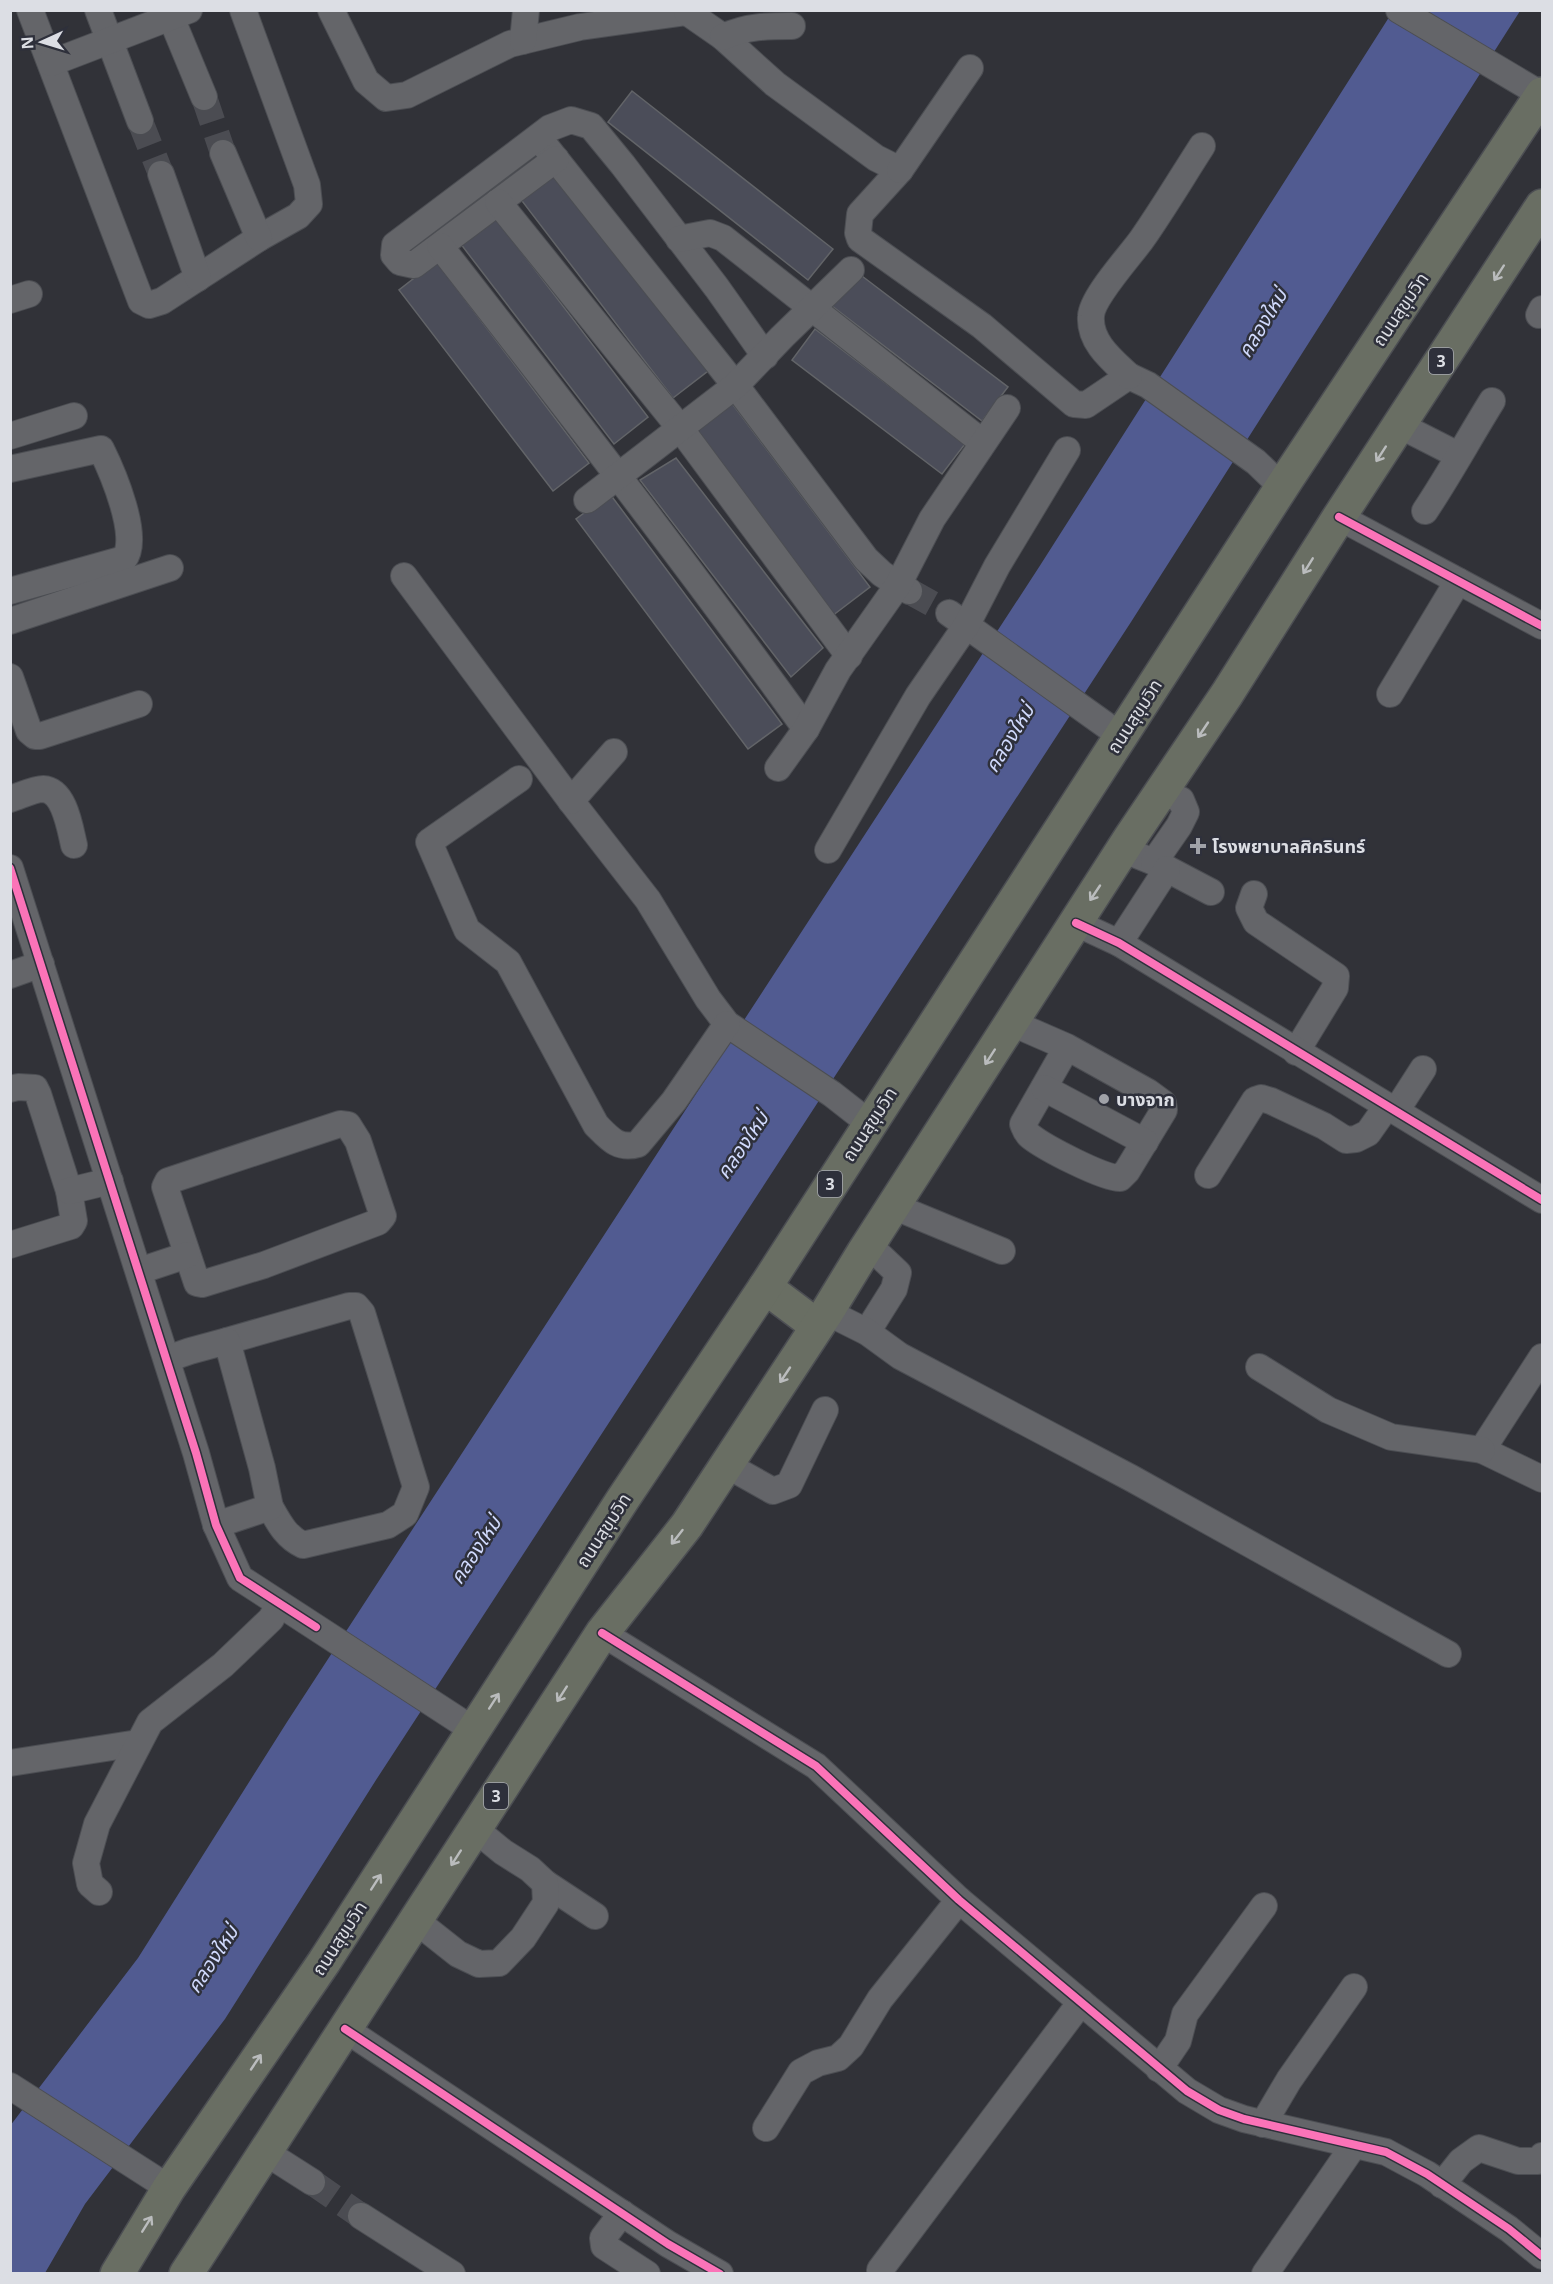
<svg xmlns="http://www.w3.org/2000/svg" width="1553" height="2284" font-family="'Open Sans','Noto Sans Thai',sans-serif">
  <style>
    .water { fill: #515b91 }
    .building { fill: #4b4d59; stroke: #626468; stroke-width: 1.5 }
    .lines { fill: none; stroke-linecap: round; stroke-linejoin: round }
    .minor-tunnel { stroke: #4b4c52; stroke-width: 26; stroke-dasharray: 26 13; stroke-linecap: butt }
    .minor-casing { stroke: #4c4e53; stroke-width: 28 }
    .highway-casing { stroke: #4c4e53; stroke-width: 36 }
    .minor { stroke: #646569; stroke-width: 26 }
    .highway { stroke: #696e63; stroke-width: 33 }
    .cycleway-casing { stroke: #2e303b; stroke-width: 11 }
    .cycleway { stroke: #fb73b8; stroke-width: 8 }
    .oneway { stroke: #babcbd }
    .poi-dot { fill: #a0a2a8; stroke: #2e303b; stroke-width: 2 }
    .labels { text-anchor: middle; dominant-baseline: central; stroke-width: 5; stroke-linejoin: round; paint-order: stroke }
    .shield { fill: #2e303b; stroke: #a8aab1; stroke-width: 1.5 }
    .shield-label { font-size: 16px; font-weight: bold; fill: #dcdee4 }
    .street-label { font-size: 18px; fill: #dcdee4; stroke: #2e303b }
    .poi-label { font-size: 18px; font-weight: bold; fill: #dcdee4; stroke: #2e303b; text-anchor: start }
    .water-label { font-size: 20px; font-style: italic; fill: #d1dafd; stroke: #2e303b }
  </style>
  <rect width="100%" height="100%" fill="#313238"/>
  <!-- water -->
  <polygon class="water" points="1393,11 1520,11 1131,622 376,1780 225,2019 85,2204 45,2273 11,2273 10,2126 138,1958 287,1722 1041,564"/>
  <!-- building -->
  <g class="building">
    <polygon points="632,91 833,249 808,280 608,122"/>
    <polygon points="554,170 708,371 673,398 519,197"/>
    <polygon points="494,216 648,417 614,444 460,243"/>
    <polygon points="436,261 589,463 553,491 399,290"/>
    <polygon points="858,273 1008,387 982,421 832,306"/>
    <polygon points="815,329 965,444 942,474 792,360"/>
    <polygon points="731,402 870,587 832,616 693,430"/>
    <polygon points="676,458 823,648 791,677 640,480"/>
    <polygon points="610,494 782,724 748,749 576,519"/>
  </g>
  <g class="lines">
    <!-- minor-tunnel -->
    <g class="minor-tunnel">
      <polyline points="204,97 223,153"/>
      <polyline points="140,121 161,174"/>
      <polyline points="909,591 949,613"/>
      <polyline points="312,2182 361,2216"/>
    </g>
    <!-- minor casing -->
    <g class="minor-casing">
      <g id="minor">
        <polyline points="30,10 141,301 149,305 162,301 259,238 298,216 309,204 307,185 243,10"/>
        <polyline points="98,10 140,121"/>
        <polyline points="168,10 204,97"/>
        <polyline points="331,10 366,81 386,98 407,95 510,44 580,27 687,12 685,10"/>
        <polyline points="1399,10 1542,95"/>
        <polyline points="687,12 723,37 775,84 876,158 900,170 860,214 858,233 860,239 982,326 1074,404 1086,405 1129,376 1148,385 1256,462 1282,487"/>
        <path d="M723 37C747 26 767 26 792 26"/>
        <polyline points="523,41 526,10"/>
        <polyline points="51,63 189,10"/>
        <polyline points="546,147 739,390 866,559 882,574 909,591"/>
        <polyline points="223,153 259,238"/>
        <polyline points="556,159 414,265 400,262 394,255 395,245 550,128 571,120 591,126 623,165 717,288 765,356"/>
        <polyline points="900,170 970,68"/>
        <polyline points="161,174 198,278"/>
        <polyline points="498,202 680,428 849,656"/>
        <polyline points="679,239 710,233 723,238 982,442"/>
        <path d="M440 246C564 405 688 565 806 729"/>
        <polyline points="10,300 29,294"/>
        <polyline points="1539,315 1542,309"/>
        <path d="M1129 376C1112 360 1089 342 1091 316 1092 297 1130 256 1142 239 1163 209 1182 177 1202 146"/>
        <polyline points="1399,425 1458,455"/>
        <polyline points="10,436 74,416"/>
        <path d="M10 469 101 449C112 471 141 538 124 559L10 591"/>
        <polyline points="587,500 735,386 782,337 851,270"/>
        <path d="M1425 511C1449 475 1469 438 1492 401"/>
        <polyline points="1339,517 1542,626"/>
        <polyline points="404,576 571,801 648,900 708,999 727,1024 832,1094 869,1123"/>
        <polyline points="949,613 1121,736"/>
        <polyline points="10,621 170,568"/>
        <polyline points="10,677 29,731 35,736 40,736 139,704"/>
        <polyline points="1390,694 1458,581"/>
        <polyline points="778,768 806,729 838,670 898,585 932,519 1007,408"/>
        <path d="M519 779 429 842 467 930 508 962 596 1125C609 1138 618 1150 638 1144L674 1101 727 1024"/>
        <path d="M10 799C20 796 34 789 43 789 65 790 70 829 74 845"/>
        <polyline points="571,801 614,752"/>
        <polyline points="828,850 918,696 966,626 997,566 1067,450"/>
        <polyline points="1124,850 1154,862 1211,892"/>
        <polyline points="1154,862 1179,826 1186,812 1181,800 1168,794 1160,794"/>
        <polyline points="10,868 196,1453 216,1525 240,1578 475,1731"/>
        <polyline points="1254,894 1249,908 1256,922 1336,976 1335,988 1296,1052"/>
        <polyline points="1076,923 1119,943 1542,1200"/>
        <polyline points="1119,943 1167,869"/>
        <polyline points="10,975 41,964"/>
        <path d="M1012 1023 1067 1047 1148 1092 1163 1103 1164 1110 1127 1171 1120 1178C1103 1178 1045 1148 1030 1136 1026 1133 1025 1129 1023 1124L1067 1047"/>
        <polyline points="1044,1088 1145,1142"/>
        <polyline points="10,1089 18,1087 35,1088 38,1094 69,1191 74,1221 71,1226 10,1245"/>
        <polyline points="1396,1111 1423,1069"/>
        <polygon points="340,1124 348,1125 358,1141 383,1216 378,1222 264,1265 202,1284 197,1283 165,1187 168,1181"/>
        <polyline points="1208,1175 1255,1100 1261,1098 1271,1101 1324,1126 1346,1140 1356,1139 1368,1133 1387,1106"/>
        <polyline points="69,1191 110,1181"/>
        <polyline points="893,1206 1002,1251"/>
        <polyline points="863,1253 879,1255 898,1273 894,1289 867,1332"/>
        <polyline points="139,1271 187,1255"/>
        <polyline points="827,1312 867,1332 900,1356 1131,1478 1448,1654"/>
        <path d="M227 1341 349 1306H356L362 1313 416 1487 405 1514 388 1525 303 1545C286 1537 279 1523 270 1507"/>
        <polyline points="1542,1357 1482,1450 1542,1479"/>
        <polyline points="167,1359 190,1351 227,1341 262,1468 270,1507 216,1525"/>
        <polyline points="1259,1367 1328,1410 1391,1437 1482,1450"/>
        <polyline points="725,1464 773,1491 789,1485 825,1410"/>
        <polyline points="602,1633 816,1766 959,1900 1187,2091 1219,2110 1244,2119 1386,2152 1427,2174 1509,2229 1542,2256"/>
        <polyline points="10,1763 138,1743"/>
        <polyline points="545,1883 595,1916"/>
        <polyline points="99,1892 90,1884 86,1863 97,1824 150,1722 223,1665 271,1619 279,1604"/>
        <polyline points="415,1920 458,1954 479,1964 499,1963 523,1938 546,1903 545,1883 530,1869 503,1852 475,1829"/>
        <polyline points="345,2029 668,2244 720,2274"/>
        <polyline points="1159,2069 1178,2041 1185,2014 1264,1906"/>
        <polyline points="10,2086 169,2188"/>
        <polyline points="1263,2124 1289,2080 1354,1987"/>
        <polyline points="766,2128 801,2072 818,2063 838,2058 851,2046 880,1999 959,1900"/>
        <polyline points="265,2152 312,2182"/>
        <polyline points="1442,2185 1461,2161 1479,2148 1518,2161 1538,2161 1542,2156"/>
        <polyline points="622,2213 603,2238 604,2246 647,2274"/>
        <polyline points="361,2216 452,2274"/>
        <polyline points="880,2270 1081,2002"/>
        <polyline points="1265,2274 1354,2145"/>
      </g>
    </g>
    <!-- highway casing -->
    <g class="highway-casing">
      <g id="highway">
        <polyline points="765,1287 817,1326"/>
        <polyline points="117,2274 169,2188 324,1962 623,1499 765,1287 1287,479 1542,94"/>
        <polyline points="186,2274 602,1633 687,1525 827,1312 863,1253 1130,838 1227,694 1339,517 1542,206"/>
      </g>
    </g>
    <!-- minor -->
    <use href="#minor" class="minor"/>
    <!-- highway -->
    <use href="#highway" class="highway"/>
    <!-- cycleway casing -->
    <g class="cycleway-casing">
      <g id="cycleway">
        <polyline points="1339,517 1542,626"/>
        <polyline points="10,868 196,1453 216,1525 240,1578 316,1627"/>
        <polyline points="1076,923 1119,943 1542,1200"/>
        <polyline points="602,1633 816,1766 959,1900 1187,2091 1219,2110 1244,2119 1386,2152 1427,2174 1509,2229 1542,2256"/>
        <polyline points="345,2029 668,2244 720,2274"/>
      </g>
    </g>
    <!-- cycleway -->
    <use href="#cycleway" class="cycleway"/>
  </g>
  <!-- one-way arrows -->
  <defs><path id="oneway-shaft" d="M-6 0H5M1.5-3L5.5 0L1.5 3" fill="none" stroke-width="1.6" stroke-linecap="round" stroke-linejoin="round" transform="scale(1.5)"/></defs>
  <g class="oneway">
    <use href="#oneway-shaft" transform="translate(1499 273) rotate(123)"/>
    <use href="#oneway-shaft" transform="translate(1381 454) rotate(123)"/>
    <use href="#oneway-shaft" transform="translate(1308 566) rotate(122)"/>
    <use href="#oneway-shaft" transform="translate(1203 730) rotate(124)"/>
    <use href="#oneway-shaft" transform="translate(1095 893) rotate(124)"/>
    <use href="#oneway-shaft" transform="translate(990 1057) rotate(123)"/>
    <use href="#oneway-shaft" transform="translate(785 1375) rotate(124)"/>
    <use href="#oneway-shaft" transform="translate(677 1537) rotate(128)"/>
    <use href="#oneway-shaft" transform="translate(562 1694) rotate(123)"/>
    <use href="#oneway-shaft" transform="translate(494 1701) rotate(-57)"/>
    <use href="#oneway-shaft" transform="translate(456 1858) rotate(123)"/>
    <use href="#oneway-shaft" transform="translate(376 1882) rotate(-57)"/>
    <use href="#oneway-shaft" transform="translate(256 2062) rotate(-56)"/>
    <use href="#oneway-shaft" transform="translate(147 2224) rotate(-58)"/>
  </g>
  <!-- markers -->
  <g class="poi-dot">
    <path d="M1195 837h6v6h6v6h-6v6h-6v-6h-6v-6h6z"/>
    <circle cx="1104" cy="1099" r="6"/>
  </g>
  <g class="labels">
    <!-- shield labels -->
    <g class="shield">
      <rect x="1429" y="348" width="24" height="26" rx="4.5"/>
      <rect x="818" y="1171" width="24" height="26" rx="4.5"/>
      <rect x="484" y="1783" width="24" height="26" rx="4.5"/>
    </g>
    <g class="shield-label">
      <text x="1441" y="361">3</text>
      <text x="830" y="1184">3</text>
      <text x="496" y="1796">3</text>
    </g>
    <!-- street labels -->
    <g class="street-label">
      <text transform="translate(1400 309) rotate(-56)">ถนนสุขุมวิท</text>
      <text transform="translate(1134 716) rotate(-57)">ถนนสุขุมวิท</text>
      <text transform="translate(869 1124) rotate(-57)">ถนนสุขุมวิท</text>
      <text transform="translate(603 1530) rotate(-57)">ถนนสุขุมวิท</text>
      <text transform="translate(339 1938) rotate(-57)">ถนนสุขุมวิท</text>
    </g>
    <!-- poi labels -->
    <g class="poi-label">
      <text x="1212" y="846">โรงพยาบาลศิครินทร์</text>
      <text x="1116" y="1099">บางจาก</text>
    </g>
    <!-- water labels -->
    <g class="water-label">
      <text transform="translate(1262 323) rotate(-59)">คลองใหม่</text>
      <text transform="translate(1009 738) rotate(-59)">คลองใหม่</text>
      <text transform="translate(742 1145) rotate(-56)">คลองใหม่</text>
      <text transform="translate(475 1550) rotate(-57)">คลองใหม่</text>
      <text transform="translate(212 1959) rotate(-57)">คลองใหม่</text>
    </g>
  </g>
  <!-- border -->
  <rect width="1553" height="2284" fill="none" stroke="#dcdee4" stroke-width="24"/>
  <!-- north arrow -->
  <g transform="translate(42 42) rotate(266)" stroke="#2e303b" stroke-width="4.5" paint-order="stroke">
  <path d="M0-4.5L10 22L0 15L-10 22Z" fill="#dcdee4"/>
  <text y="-9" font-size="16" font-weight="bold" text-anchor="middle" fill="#dcdee4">N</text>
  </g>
</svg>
